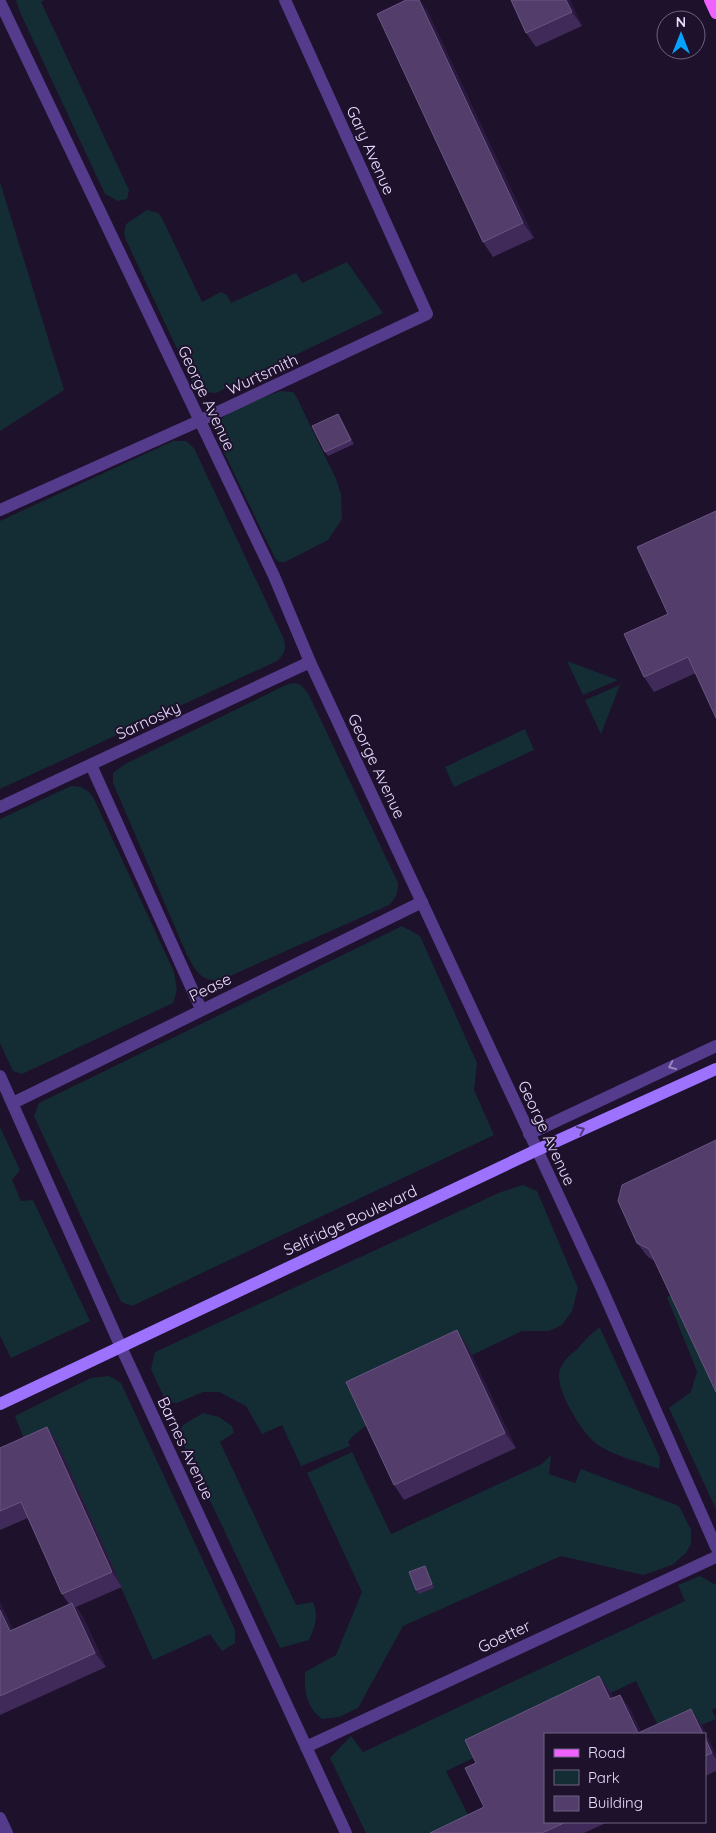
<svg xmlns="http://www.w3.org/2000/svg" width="716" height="1833" font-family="Quicksand,sans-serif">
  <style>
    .green { fill: #142d35 }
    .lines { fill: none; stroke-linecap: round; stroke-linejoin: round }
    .street { stroke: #543b8b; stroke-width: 12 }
    .secondary { stroke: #9c72ff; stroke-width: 12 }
    .primary { stroke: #ef62ff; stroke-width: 12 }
    .wall { fill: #402a59 }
    .shaded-wall { fill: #2a183f }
    .building { fill: #523d6b; stroke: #6a5682 }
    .oneway { stroke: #9783bf }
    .oneway2 { stroke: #503880 }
    .labels { text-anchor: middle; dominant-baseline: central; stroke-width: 4; stroke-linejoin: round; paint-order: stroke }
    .street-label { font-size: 16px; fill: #e9dbff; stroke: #1d112b }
  </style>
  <rect width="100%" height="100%" fill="#1d112b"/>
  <!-- green -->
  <g class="green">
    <polygon points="16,0 44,0 41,2 129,190 127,199 118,201 105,194 20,12"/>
    <polygon points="0,182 64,390 0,431"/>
    <polygon points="147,210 158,213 161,216 202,302 221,292 227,295 231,303 296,273 302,283 347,262 383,313 216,393 203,392 193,383 126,240 124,233 126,224"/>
    <path d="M281 391 293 392 296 396 336 479 341 494 342 519 328 540 285 562H279L275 558 218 440C217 435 215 429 218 424 227 408 265 397 281 391Z"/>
    <path d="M173 441H186L194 448 283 637C287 648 285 654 277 661L0 789V521Z"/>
    <polygon points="567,661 618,680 583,695"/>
    <path d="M295 683 301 685 308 693 398 883C398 893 396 898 389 905L221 980C201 982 196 971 187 955L113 783V773L125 764 288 684Z"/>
    <polygon points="620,685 601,734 585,700"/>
    <polygon points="525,729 534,750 454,787 445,767"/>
    <path d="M71 786C82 786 87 789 93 797L174 972 177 990 173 1003 22 1074 13 1071 0 1043V819Z"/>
    <polygon points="402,926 420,936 477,1063 474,1090 494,1135 132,1306 121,1302 34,1116 39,1103"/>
    <polygon points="0,1127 20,1170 12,1180 21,1201 33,1200 90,1321 11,1358 0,1336"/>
    <polygon points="523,1185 537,1191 578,1288 572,1311 562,1325 549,1331 522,1331 472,1355 467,1345 353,1436 348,1442 350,1446 301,1466 282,1425 262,1434 246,1406 219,1392 203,1392 177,1403 166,1402 151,1369 155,1352 501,1192"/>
    <polygon points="674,1294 716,1384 716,1509 669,1408 691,1392 697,1371 667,1297"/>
    <path d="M600 1328 660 1458 659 1469C640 1462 618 1457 601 1447 584 1437 559 1396 559 1376 559 1366 567 1357 575 1351 581 1346 593 1330 600 1328Z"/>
    <polygon points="109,1376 121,1383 235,1630 235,1643 222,1651 210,1634 153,1660 57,1442 30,1454 15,1416 91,1378"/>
    <path d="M203 1413 219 1417 232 1426 234 1433 220 1442 296 1605 313 1602C319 1617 315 1626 309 1640L280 1648 178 1433 183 1425Z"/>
    <path d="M352 1452 391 1534 542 1464 551 1455 549 1474 575 1483 581 1469 679 1506 691 1530V1544L686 1553 672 1565 643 1575 561 1556 403 1626 358 1708 339 1717 322 1719C306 1707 304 1691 305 1672L336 1655 362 1592 307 1473Z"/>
    <polygon points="700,1576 716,1585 716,1708 712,1710 716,1719 680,1734 662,1734 636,1681 446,1771 473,1825 456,1833 366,1833 330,1758 351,1736 363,1752 685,1601 678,1585"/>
  </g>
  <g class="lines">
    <!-- street -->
    <g class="street">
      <polyline points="0,2 274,576 310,662 602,1289 716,1547"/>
      <polyline points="0,510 199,421 427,314 285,0"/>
      <polyline points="91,765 201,1009"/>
      <polyline points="0,807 310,662"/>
      <polyline points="0,1076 121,1347 346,1833"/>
      <polyline points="13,1103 422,902"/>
      <polyline points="529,1134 716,1046"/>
      <polyline points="306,1747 716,1557"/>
      <polyline points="0,1818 7,1833"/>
    </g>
    <!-- secondary -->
    <polyline class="secondary" points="0,1404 537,1150 716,1069"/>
    <!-- primary -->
    <polyline class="primary" points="710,0 716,13"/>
  </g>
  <!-- wall -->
  <g class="wall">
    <polygon points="570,0 582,26 536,47 526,33"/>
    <polygon points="427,10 534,238 493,257 483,242"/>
    <polygon points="341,418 354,444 328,456 325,452"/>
    <polygon points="668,614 696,673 654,692 644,677"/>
    <polygon points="622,1185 655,1261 648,1257 637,1243"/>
    <polygon points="467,1345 516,1448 404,1500 394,1485"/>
    <polygon points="47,1427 57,1442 122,1587 76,1607 83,1617 106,1667 0,1715 0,1602 13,1630 69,1604 62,1594 28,1518 0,1530 0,1448"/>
    <polygon points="427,1570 434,1588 419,1594 416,1590"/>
    <polygon points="599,1676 610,1691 613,1698 620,1695 630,1709 641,1732 701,1724 716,1755 716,1771 705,1776 705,1734 545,1822 608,1822 584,1833 430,1833 484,1807 476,1763"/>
  </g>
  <!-- shaded-wall -->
  <g class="shaded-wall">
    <polygon points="419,0 420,0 427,10 534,238 523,223"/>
    <polygon points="566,0 570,0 582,26 572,12"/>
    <polygon points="338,414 341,418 354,444 351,440"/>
    <polygon points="457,1330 467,1345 516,1448 505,1433"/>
    <polygon points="47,1427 57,1442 122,1587 112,1572"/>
    <polygon points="0,1602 20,1646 10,1631 0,1610"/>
    <polygon points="72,1603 83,1617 106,1667 95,1653"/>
    <polygon points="599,1676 610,1691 620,1714 610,1699"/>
    <polygon points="620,1695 630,1709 642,1734 639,1734"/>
    <polygon points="691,1709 701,1724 716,1755 716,1759 712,1753 705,1738 705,1734 703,1734"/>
  </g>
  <!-- building -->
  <g class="building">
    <polygon points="406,0 419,0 523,223 483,242 377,14"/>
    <polygon points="511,0 566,0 572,12 526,33"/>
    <polygon points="338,414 351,440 325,452 312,426"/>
    <polygon points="716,511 716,718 688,657 644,677 624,634 668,614 637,547"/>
    <polygon points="716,1140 716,1392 649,1249 637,1243 618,1201 622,1185"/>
    <polygon points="457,1330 505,1433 394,1485 346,1382"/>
    <polygon points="47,1427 112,1572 62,1594 21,1502 0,1511 0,1448"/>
    <polygon points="425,1566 432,1584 416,1590 409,1572"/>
    <polygon points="72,1603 95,1653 0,1696 0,1610 10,1631"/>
    <polygon points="599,1676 610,1699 620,1695 638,1733 691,1709 703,1734 545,1734 545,1822 566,1822 542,1833 430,1833 484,1807 465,1768 476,1763 465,1740"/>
    <polygon points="705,1738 712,1753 705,1756"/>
  </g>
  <!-- one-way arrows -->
  <defs><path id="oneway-chevron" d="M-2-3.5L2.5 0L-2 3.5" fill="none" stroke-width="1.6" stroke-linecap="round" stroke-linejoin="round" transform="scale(1.25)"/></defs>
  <use class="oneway" href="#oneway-chevron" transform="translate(672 1066) rotate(155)"/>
  <use class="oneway2" href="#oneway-chevron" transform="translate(581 1130) rotate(-24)"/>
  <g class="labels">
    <!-- street labels -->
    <g class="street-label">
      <text transform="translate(371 150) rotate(66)">Gary Avenue</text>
      <text transform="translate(262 374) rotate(-25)">Wurtsmith</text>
      <text transform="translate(207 398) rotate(65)">George Avenue</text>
      <text transform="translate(148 720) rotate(-25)">Sarnosky</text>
      <text transform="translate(377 766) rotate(65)">George Avenue</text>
      <text transform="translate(210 987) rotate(-26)">Pease</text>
      <text transform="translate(547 1133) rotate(65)">George Avenue</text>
      <text transform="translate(350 1220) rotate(-25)">Selfridge Boulevard</text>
      <text transform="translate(186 1448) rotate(65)">Barnes Avenue</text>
      <text transform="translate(504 1636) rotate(-25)">Goetter</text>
    </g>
  </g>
  <!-- legend -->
  <rect x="544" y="1733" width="162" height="90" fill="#1d112b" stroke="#6f6280"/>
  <rect x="554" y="1749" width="25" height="8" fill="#ef62ff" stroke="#6f6280"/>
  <text x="588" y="1758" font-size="15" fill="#e9dbff">Road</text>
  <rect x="554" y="1770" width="25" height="15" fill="#142d35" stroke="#6f6280"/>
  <text x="588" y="1783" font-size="15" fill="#e9dbff">Park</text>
  <rect x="554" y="1796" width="25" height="15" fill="#523d6b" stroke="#6f6280"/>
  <text x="588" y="1808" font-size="15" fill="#e9dbff">Building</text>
  <!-- north arrow -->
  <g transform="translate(681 35)"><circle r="24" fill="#1d112b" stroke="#6f6280"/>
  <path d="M0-4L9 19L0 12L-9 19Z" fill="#07a2ff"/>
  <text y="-8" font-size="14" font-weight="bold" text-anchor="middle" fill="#e9dbff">N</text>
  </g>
</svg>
